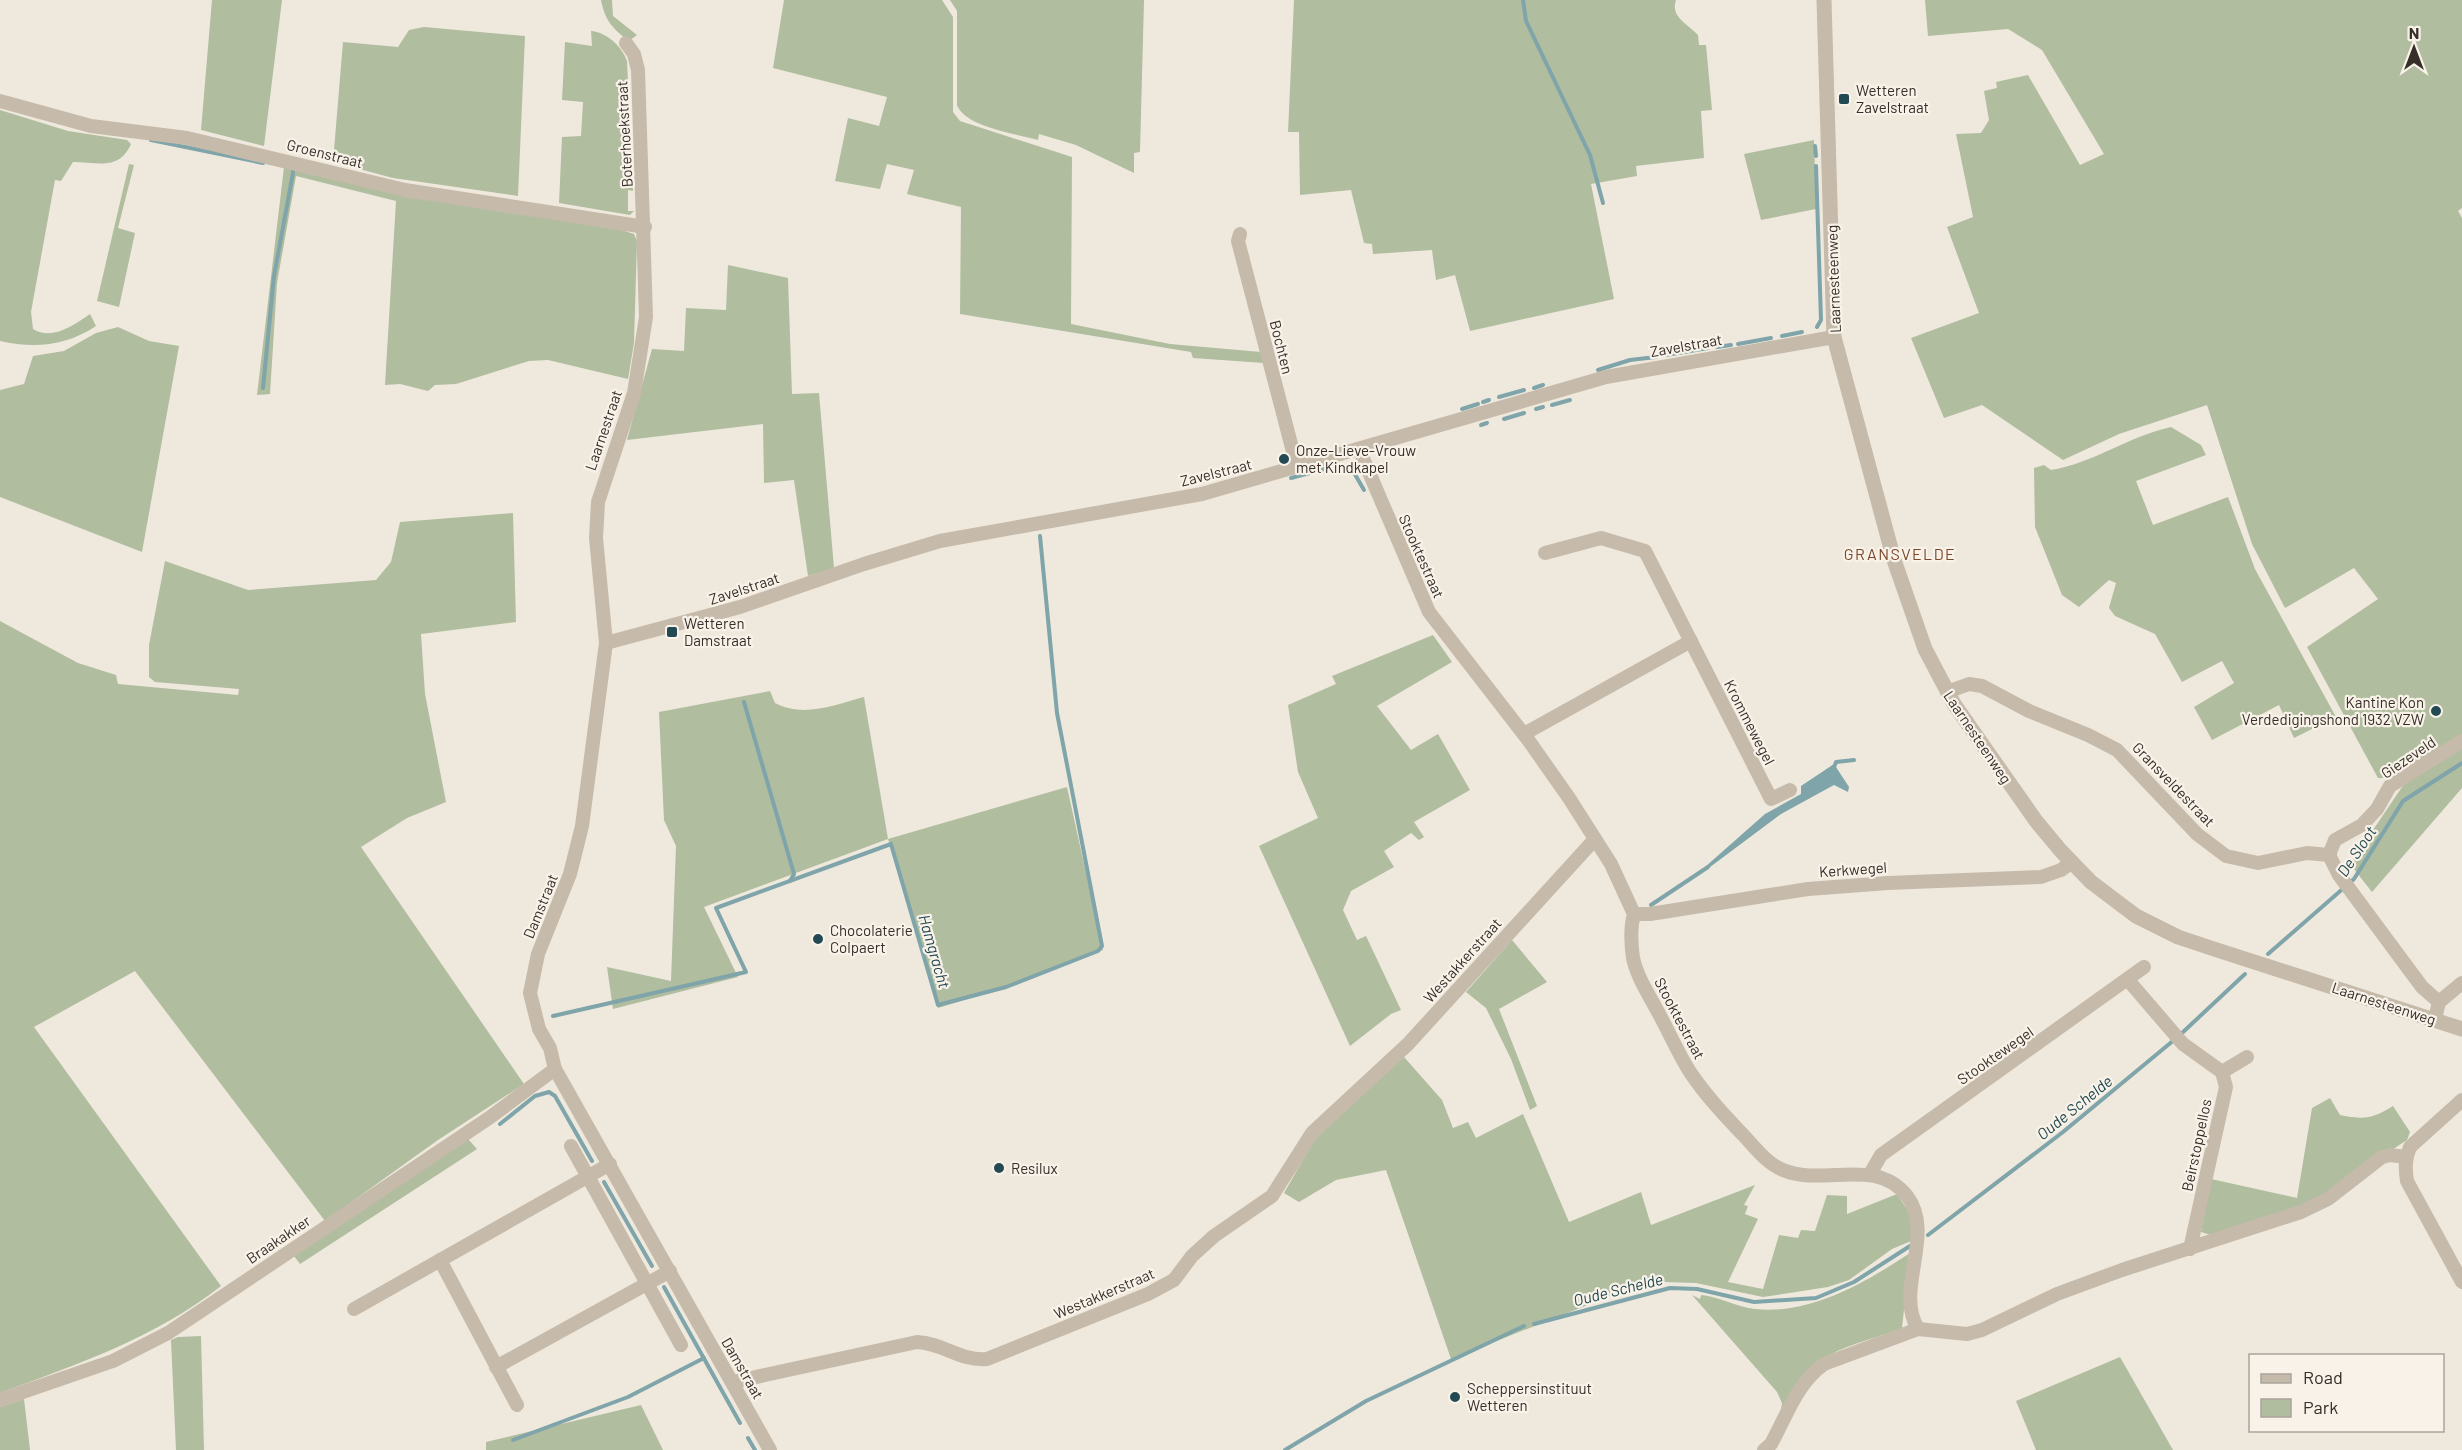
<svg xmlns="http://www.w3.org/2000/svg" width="2462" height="1450" font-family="Barlow,sans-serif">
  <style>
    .green { fill: #b0bd9f }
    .water { fill: #7fa4a9 }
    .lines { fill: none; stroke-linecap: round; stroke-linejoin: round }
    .stream { stroke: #7fa4a9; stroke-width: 4 }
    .minor { stroke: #c6baaa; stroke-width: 14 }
    .tertiary { stroke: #c6baaa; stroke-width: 15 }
    .poi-dot { fill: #234a52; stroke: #f8f2e9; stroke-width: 2 }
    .labels { text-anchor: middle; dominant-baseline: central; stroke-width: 4.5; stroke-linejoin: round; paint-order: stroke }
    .poi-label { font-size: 15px; fill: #352e29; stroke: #f8f2e9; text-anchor: start }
    .street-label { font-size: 15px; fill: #352e29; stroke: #f8f2e9 }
    .neighbourhood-label { font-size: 16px; letter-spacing: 1.5px; fill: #7b462b; stroke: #f8f2e9 }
    .water-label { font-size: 16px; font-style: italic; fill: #234a52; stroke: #f8f2e9 }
  </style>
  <rect width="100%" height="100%" fill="#efe9dd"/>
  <!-- green -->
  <g class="green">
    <polygon points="212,0 282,0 264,146 201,130"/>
    <path d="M601 0H612L613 16 637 35 629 41C613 29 605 21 601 0Z"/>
    <polygon points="784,0 942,0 953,17 953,112 960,121 1072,157 1071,324 1170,344 1261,352 1264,363 1193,358 1191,352 960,314 961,207 907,194 914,170 887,164 880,189 835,181 848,118 879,126 887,97 773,68"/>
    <path d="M950 0H1144L1140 152 1134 153V173L1076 145 1039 134 1038 140C1017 134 965 127 957 105V11Z"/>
    <path d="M1294 0H1676C1670 17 1688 24 1698 35L1699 45H1706L1712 110 1701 111 1704 158 1636 166 1637 176 1591 184 1614 299 1470 331 1455 275 1436 280 1432 250 1373 254 1372 244 1364 243 1351 190 1300 195 1299 132H1288Z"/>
    <polygon points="1925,0 2462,0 2462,208 2458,211 2462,218 2462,734 2389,778 2378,778 2307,647 2378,599 2354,568 2285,608 2252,544 2207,405 2119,434 2063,460 1982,405 1944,418 1911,338 1979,313 1947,227 1973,217 1956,134 1981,133 1989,120 1984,91 1997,88 1996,82 2028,75 2080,165 2104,154 2042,50 2008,29 1928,36"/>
    <polygon points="424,27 525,36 518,196 393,178 333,162 343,42 398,47 409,30"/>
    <path d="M591 31C606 32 622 46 627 61L633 191 628 190V211H634L630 215 559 203 562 137 581 136 583 102 562 100 565 42 592 46Z"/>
    <path d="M0 110 68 131 127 140 131 144C119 171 98 162 73 162L61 181 55 180 31 312 33 329C52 341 74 325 90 314L96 326C66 346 34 349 0 341Z"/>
    <polygon points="1814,140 1816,209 1761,220 1744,154"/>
    <polygon points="129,164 134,165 118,228 135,233 119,307 97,301"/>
    <polygon points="284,167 618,229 634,234 637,241 634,343 628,379 548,360 529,361 456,384 435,385 428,391 400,384 385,385 396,201 296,176 277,283 270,394 257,395"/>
    <polygon points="728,265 788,278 792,394 819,393 834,568 808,576 794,480 764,483 763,424 627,440 652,349 684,351 686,308 726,310"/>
    <polygon points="118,327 149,341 179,346 142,552 0,497 0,390 24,384 33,356 64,351 96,333"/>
    <path d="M2171 427 2201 445 2206 455 2136 481 2153 525 2228 497 2255 569 2336 717 2294 738 2279 705 2212 740 2194 707 2234 683 2222 661 2182 682 2155 634 2115 616 2109 608 2116 583 2109 580 2079 607 2062 595 2035 527 2034 468 2044 465 2051 470C2094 463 2129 436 2171 427Z"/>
    <path d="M513 513 516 622 421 634 425 694 446 802 407 818 361 847 524 1084 438 1140 325 1221 135 971 34 1027 221 1286C155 1338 78 1364 0 1393V621L78 663 116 675 118 684 238 695 239 689 155 682 149 677V645L165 561 248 590 376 580 391 562 400 522Z"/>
    <polygon points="1433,635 1452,662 1377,706 1411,750 1438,734 1470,790 1414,822 1424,837 1419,840 1411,833 1384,851 1394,867 1351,891 1343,910 1357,940 1366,936 1401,1010 1391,1014 1350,1046 1259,846 1318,818 1298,772 1288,705 1336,684 1332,676"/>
    <path d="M770 691 775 703C804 718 834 705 864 697L888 839 1067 787 1103 950 997 990 938 1008 888 839 704 907 738 977 613 1009 607 967 671 981 676 846 664 820 659 712Z"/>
    <polygon points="2462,748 2462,788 2372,892 2350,864 2404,784"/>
    <polygon points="1512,940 1547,982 1499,1009 1537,1106 1530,1110 1511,1059 1486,1008 1466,992"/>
    <polygon points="1404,1057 1442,1100 1453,1128 1468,1122 1476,1138 1523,1114 1569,1222 1641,1192 1651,1225 1755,1185 1744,1205 1748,1206 1745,1214 1758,1219 1728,1282 1763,1289 1779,1235 1798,1238 1801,1230 1815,1231 1827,1195 1847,1196 1847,1214 1897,1194 1912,1217 1911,1241 1892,1249 1849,1280 1828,1287 1763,1297 1696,1283 1663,1282 1613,1295 1451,1359 1386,1170 1336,1180 1299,1202 1284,1193 1316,1137"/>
    <path d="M2330 1098 2340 1115C2366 1120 2371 1119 2393 1106L2410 1132 2407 1140 2307 1205 2214 1236 2201 1232 2211 1179 2297 1198 2312 1108Z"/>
    <polygon points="468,1139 477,1149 300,1264 294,1256"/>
    <path d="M1910 1253 1902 1328C1844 1350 1810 1349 1781 1411L1782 1403 1777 1392 1692 1295 1700 1299 1701 1295C1720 1297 1737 1307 1755 1309 1811 1315 1866 1282 1910 1253Z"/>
    <polygon points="201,1336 204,1450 176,1450 171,1340 178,1337"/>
    <polygon points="2120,1357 2173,1450 2036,1450 2016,1401"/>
    <polygon points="24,1399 30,1450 0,1450 0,1407"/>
    <polygon points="641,1405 663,1450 486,1450 486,1442"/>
  </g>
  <!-- water -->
  <polygon class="water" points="1834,764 1849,787 1848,792 1834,785 1781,814 1706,870 1705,867 1765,814 1801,794 1801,786"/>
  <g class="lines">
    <!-- stream -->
    <g class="stream">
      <polyline points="1523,0 1526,21 1590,155 1603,203"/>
      <polyline points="151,140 263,163"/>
      <polyline points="1815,146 1816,156"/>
      <polyline points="1816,166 1821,320 1817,327"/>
      <polyline points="1782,336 1802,332"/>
      <polyline points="1738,344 1771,338"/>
      <polyline points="1717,347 1731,345"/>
      <polyline points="1666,355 1708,348"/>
      <polyline points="1598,370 1630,360 1656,357"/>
      <polyline points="263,388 274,276 293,173 293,169 291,168"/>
      <polyline points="1534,388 1543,385"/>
      <polyline points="1499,397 1524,390"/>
      <polyline points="1483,402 1489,400"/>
      <polyline points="1552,405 1570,400"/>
      <polyline points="1462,409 1478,404"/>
      <polyline points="1536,409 1543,407"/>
      <polyline points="1504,419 1524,413"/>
      <polyline points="1481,425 1487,423"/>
      <polyline points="1342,465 1353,471 1364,490"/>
      <polyline points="1291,478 1328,468"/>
      <polyline points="744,702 794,874 790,881"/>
      <polyline points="1833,770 1836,762 1854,760"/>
      <polyline points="1651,905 1708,867"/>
      <polyline points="2268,954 2354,879 2403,801 2462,763"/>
      <polyline points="553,1016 746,972 716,908 891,844 938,1005 1006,987 1098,951 1102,946 1057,713 1040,536"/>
      <polyline points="2182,1033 2245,974"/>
      <polyline points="500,1124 535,1096 549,1092 555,1096 592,1161"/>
      <polyline points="604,1182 652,1266"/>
      <polyline points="1928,1235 2063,1132 2174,1040"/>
      <polyline points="664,1287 740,1423"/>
      <polyline points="1534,1324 1670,1288 1697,1289 1754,1302 1816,1298 1854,1282 1910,1246"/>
      <polyline points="748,1438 755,1450"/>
      <polyline points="513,1440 628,1397 704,1358"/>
      <polyline points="1285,1450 1366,1401 1524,1326"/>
    </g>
    <!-- minor -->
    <g class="minor">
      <polyline points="626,43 634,54 638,70 646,317 634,393 598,502 596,538 606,643 582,826 570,874 538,954 530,993 539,1029 550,1048 555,1069 770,1450"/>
      <polyline points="0,101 91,126 187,138 405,190 645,227"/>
      <polyline points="1240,234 1238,241 1297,467"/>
      <path d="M1359 449 1429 612 1529 741 1569 798 1611 864 1634 914C1630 928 1631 944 1633 958 1637 977 1649 995 1658 1012 1669 1032 1678 1053 1690 1072 1706 1096 1726 1117 1746 1138 1757 1150 1768 1164 1783 1170 1823 1187 1876 1156 1907 1196 1936 1234 1894 1290 1918 1329"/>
      <polyline points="1545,553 1601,538 1645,551 1771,799 1790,790"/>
      <polyline points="606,643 740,607 864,564 940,541 1202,494 1606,377 1834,337"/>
      <polyline points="1947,692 1969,684 1982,686 2029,711 2088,735 2117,750 2197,834 2226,856 2258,863 2307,853 2329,855"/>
      <polyline points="1524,734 1691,641"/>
      <polyline points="2329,855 2339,875 2422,987 2439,1002 2435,1019"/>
      <polyline points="2329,855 2335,840 2362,825 2377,809 2390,786 2462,741"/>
      <polyline points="1634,914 1650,914 1808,889 1888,883 2041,877 2061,870 2072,862"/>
      <polyline points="2128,980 2183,1044 2222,1072 2226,1087 2190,1249"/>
      <polyline points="2439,1002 2462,983"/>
      <polyline points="2222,1072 2247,1057"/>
      <path d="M2462 1100 2410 1147C2405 1159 2405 1168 2407 1181L2462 1282"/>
      <polyline points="571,1146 681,1345"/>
      <polyline points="1870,1174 1881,1155 2144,967"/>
      <polyline points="440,1260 517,1405"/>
      <polyline points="354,1309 610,1164"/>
      <polyline points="496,1367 670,1271"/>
      <path d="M733 1382 917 1342C943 1343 959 1361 987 1359L1148 1294 1174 1280 1192 1256 1214 1236 1272 1196 1312 1133 1408 1044 1595 839"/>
      <polyline points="0,1400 113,1361 168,1333 489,1118 555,1069"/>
      <path d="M1764 1450 1771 1444C1787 1415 1797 1383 1824 1364L1918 1329 1967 1334 1982 1330 2057 1294 2122 1270 2301 1212 2328 1199 2382 1157 2390 1155 2406 1157"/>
    </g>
    <!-- tertiary -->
    <polyline class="tertiary" points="1824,0 1834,337 1894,560 1925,649 1954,704 2036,821 2061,851 2091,882 2136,916 2178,937 2214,949 2462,1029"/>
  </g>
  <!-- markers -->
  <g class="poi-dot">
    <rect x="1838" y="93" width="12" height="12" rx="3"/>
    <circle cx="1284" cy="459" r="6"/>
    <rect x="666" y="626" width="12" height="12" rx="3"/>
    <circle cx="2436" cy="711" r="6"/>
    <circle cx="818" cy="939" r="6"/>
    <circle cx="999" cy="1168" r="6"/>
    <circle cx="1455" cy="1397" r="6"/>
  </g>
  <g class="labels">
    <!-- poi labels -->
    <g class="poi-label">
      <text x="1856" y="90">Wetteren<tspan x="1856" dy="17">Zavelstraat</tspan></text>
      <text x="1296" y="450">Onze-Lieve-Vrouw<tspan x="1296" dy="17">met Kindkapel</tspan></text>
      <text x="684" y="623">Wetteren<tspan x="684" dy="17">Damstraat</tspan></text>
      <text x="2424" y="702" text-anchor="end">Kantine Kon<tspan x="2424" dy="17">Verdedigingshond 1932 VZW</tspan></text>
      <text x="830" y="930">Chocolaterie<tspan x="830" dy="17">Colpaert</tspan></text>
      <text x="1011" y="1168">Resilux</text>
      <text x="1467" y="1388">Scheppersinstituut<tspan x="1467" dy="17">Wetteren</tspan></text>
    </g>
    <!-- street labels -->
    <g class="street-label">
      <text transform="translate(624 134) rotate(-93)">Boterhoekstraat</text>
      <text transform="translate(325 153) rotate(14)">Groenstraat</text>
      <text transform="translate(1833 279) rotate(-92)">Laarnesteenweg</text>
      <text transform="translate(1686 345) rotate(-10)">Zavelstraat</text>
      <text transform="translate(1282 347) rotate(76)">Bochten</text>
      <text transform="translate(603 430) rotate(-71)">Laarnestraat</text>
      <text transform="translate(1216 472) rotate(-14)">Zavelstraat</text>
      <text transform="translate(1422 556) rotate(66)">Stooktestraat</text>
      <text transform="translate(744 588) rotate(-18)">Zavelstraat</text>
      <text transform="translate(1750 722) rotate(63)">Krommewegel</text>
      <text transform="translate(1978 737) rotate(56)">Laarnesteenweg</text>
      <text transform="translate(2408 757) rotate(-34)">Giezeveld</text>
      <text transform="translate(2174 784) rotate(46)">Gransveldestraat</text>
      <text transform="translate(1853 869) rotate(-4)">Kerkwegel</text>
      <text transform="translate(540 906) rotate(-68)">Damstraat</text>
      <text transform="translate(1462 960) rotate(-48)">Westakkerstraat</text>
      <text transform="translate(2384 1003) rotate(18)">Laarnesteenweg</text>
      <text transform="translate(1680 1018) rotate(62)">Stooktestraat</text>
      <text transform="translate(1995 1055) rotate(-35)">Stooktewegel</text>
      <text transform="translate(2196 1145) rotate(-78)">Beirstoppellos</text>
      <text transform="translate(278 1239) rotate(-34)">Braakakker</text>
      <text transform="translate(1104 1293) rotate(-23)">Westakkerstraat</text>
      <text transform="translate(743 1368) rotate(60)">Damstraat</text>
    </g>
    <!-- neighbourhood labels -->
    <g class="neighbourhood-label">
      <text x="1900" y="553">GRANSVELDE</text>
    </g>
    <!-- water labels -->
    <g class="water-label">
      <text transform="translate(2356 851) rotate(-56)">De Sloot</text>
      <text transform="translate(935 951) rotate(74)">Hamgracht</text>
      <text transform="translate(2074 1107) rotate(-39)">Oude Schelde</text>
      <text transform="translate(1618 1289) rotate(-14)">Oude Schelde</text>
    </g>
  </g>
  <!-- legend -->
  <rect x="2249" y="1354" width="195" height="78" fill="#f8f2e9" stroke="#aaa49c" stroke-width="1.5"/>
  <rect x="2261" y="1374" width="30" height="9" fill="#c6baaa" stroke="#aaa49c" stroke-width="1.5"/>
  <text x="2303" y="1384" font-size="18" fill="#352e29">Road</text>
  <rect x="2261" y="1399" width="30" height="18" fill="#b0bd9f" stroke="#aaa49c" stroke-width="1.5"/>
  <text x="2303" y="1414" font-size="18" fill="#352e29">Park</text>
  <!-- north arrow -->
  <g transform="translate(2414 48)" stroke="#f8f2e9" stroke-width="4.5" paint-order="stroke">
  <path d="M0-4.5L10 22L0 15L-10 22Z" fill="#352e29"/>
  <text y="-9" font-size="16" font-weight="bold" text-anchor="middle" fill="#352e29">N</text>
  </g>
</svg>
